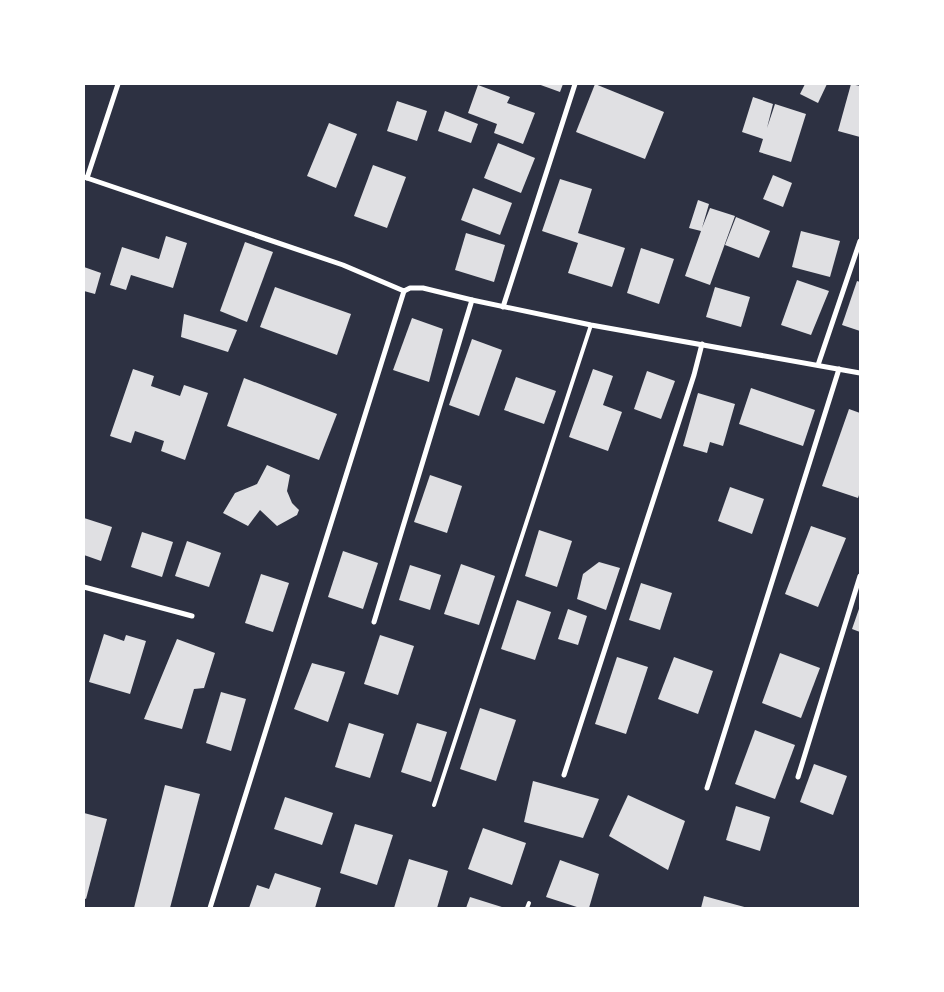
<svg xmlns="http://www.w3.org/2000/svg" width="944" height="992" font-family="Inter,sans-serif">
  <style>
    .building { fill: #e0e0e3 }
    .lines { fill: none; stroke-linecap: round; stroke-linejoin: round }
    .service { stroke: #fff; stroke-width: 4 }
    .minor { stroke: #fff; stroke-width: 5 }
  </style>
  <rect width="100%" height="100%" fill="#2d3142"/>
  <!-- building -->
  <g class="building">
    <polygon points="538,84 563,84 560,92"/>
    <polygon points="595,84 664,112 645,159 576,132"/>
    <polygon points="805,84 827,84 818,103 800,94"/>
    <polygon points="851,84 860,86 860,137 838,131"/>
    <polygon points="478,85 510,97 507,103 535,113 523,144 494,133 497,124 468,113"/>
    <polygon points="753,97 773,104 767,128 775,104 806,114 791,162 759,152 763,139 742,132"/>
    <polygon points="397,101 427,111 417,141 387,131"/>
    <polygon points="445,111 478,124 471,143 438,131"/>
    <polygon points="329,123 357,134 336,188 307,176"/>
    <polygon points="498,143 535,158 521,193 484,178"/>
    <polygon points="373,165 406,177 387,228 354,216"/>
    <polygon points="773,175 792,183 783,207 763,199"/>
    <polygon points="560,179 592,189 578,233 625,248 612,287 568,273 578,243 542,231"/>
    <polygon points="473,188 512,203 500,235 461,220"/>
    <polygon points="698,200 709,204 702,228 710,208 735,216 710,285 685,276 701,231 689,228"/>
    <polygon points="736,217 770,231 759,258 725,245"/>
    <polygon points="801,231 840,241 830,277 792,267"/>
    <polygon points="466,233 505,245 494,282 455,270"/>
    <polygon points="166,236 187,243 173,288 131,275 126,290 110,285 122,247 159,259"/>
    <polygon points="245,242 273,252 247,322 220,311"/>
    <polygon points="641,248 674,259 659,304 627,293"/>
    <polygon points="84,267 101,273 95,294 84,291"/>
    <polygon points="797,280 829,291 811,335 781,325"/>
    <polygon points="857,281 860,282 860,331 842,325"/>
    <polygon points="275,287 351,314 337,355 260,327"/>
    <polygon points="715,287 750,297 741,327 706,317"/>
    <polygon points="184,314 237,330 228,352 181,337"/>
    <polygon points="412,318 443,329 429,382 393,370"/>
    <polygon points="472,339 502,350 479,416 449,405"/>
    <polygon points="133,369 154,376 151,386 180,396 184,385 208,393 185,460 161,451 164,441 135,431 131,443 110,436"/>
    <polygon points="593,369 613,376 603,405 622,412 608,451 569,437"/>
    <polygon points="647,371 675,381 661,419 634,409"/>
    <polygon points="516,377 556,391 544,424 504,410"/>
    <polygon points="244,378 337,414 319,460 227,426"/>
    <polygon points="751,388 815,410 803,446 739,424"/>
    <polygon points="698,393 735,404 723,446 710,442 707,453 683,446"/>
    <polygon points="849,409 860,413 860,492 858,498 822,486"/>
    <polygon points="267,465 290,475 287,491 292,503 299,510 297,515 277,526 260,510 248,526 223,513 235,493 257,484"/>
    <polygon points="430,475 462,486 447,533 414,522"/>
    <polygon points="730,487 764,499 752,534 718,521"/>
    <polygon points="84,518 112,527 101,561 84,555"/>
    <polygon points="811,526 846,538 818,607 785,594"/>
    <polygon points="539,530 572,541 557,587 525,576"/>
    <polygon points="142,532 173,542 162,577 131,567"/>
    <polygon points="187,541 221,553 209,587 175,576"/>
    <polygon points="343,551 378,563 363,609 328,597"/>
    <polygon points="599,562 620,568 606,610 577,599 583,574"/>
    <polygon points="461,564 495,576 479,625 444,614"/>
    <polygon points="410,565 441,575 430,610 399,600"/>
    <polygon points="261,574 289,583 273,632 245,623"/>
    <polygon points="641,583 672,593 660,630 629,620"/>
    <polygon points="517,600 551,612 535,660 501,649"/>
    <polygon points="860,606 860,632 852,629"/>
    <polygon points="568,609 587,616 578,645 558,639"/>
    <polygon points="104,634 124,641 126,635 146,641 130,694 89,682"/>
    <polygon points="380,635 414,646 398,695 364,684"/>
    <polygon points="177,639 215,653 204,688 194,689 182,729 144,719"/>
    <polygon points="780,653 820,668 801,718 762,703"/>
    <polygon points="617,657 648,667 626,734 595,724"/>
    <polygon points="674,657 713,671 698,714 658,699"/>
    <polygon points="312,663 345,672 328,722 294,709"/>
    <polygon points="221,692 246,699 231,751 206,743"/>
    <polygon points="480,708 516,720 496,781 460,769"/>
    <polygon points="349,723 384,734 370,778 335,767"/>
    <polygon points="417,723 447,732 431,782 401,772"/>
    <polygon points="755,730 795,745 775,799 735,784"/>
    <polygon points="814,764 847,776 833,815 800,802"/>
    <polygon points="533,781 599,799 583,838 524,822"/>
    <polygon points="165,785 200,794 170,908 134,908"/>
    <polygon points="628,795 685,821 668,870 609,836"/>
    <polygon points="285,797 333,813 322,845 274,829"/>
    <polygon points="736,806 770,817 760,851 726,840"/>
    <polygon points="84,813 107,819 86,899 84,898"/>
    <polygon points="355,824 393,835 377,885 340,873"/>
    <polygon points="483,828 526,843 512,885 468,869"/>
    <polygon points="409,859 448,871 437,908 394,908"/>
    <polygon points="560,860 599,874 589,908 580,908 546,897"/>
    <polygon points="275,873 321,888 315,908 249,908 257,885 269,889"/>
    <polygon points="704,896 748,908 701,908"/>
    <polygon points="470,897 505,908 466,908"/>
  </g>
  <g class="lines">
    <!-- service -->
    <g class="service">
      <polyline points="434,805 591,325"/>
      <polyline points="527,908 529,903"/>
    </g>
    <!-- minor -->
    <g class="minor">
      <polyline points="84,177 343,265 404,291 410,288 423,288 472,300 591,325 860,373"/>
      <polyline points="87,178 118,84"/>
      <polyline points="503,307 575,84"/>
      <polyline points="818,365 860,241"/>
      <polyline points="84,587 192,616"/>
      <polyline points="374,622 472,300"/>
      <polyline points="564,775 694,375 702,344"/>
      <polyline points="798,777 860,576"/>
      <polyline points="707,788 839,369"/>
      <polyline points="210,908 404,291"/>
    </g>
  </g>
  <!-- border -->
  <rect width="944" height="992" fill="none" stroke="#ffffff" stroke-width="170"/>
</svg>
